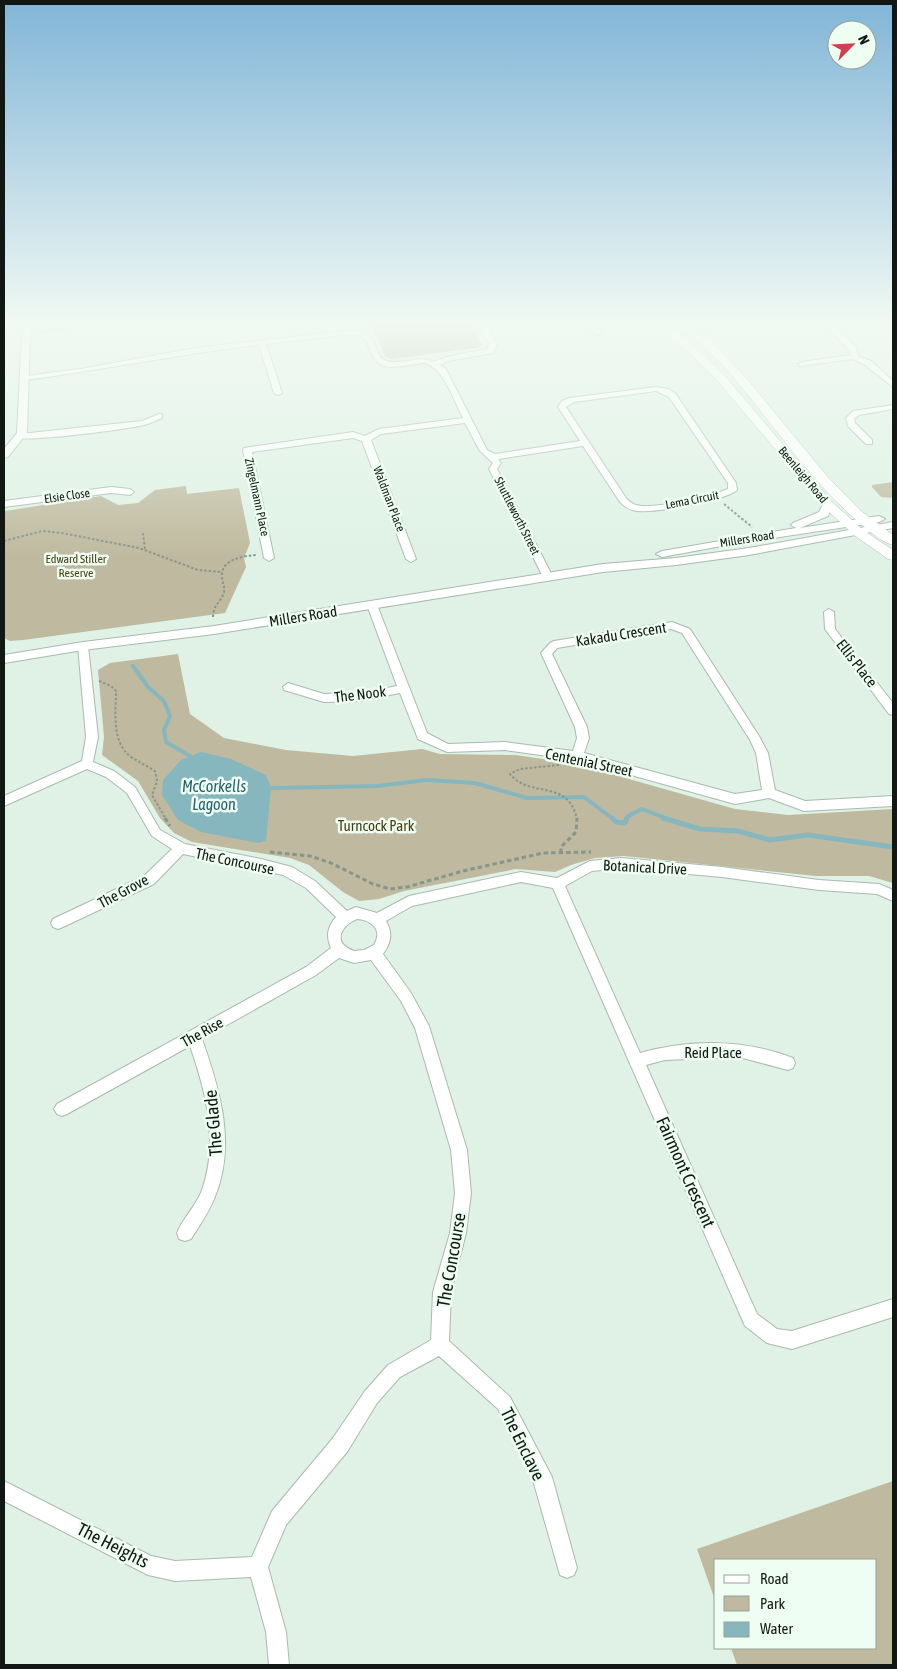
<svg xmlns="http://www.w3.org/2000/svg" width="897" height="1669" font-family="'Asap Condensed',sans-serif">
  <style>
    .green { fill: #bfba9f }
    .water { fill: #86b6be }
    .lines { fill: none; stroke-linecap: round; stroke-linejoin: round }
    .stream-far1 { stroke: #86b6be; stroke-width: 4 }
    .stream { stroke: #86b6be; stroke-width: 5 }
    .minor-casing { stroke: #a9baae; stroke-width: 2 }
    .tertiary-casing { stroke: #a9baae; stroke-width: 2 }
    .secondary-casing { stroke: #a9baae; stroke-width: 1 }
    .path-far1 { stroke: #87958b; stroke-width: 2; stroke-dasharray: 2.5 2; stroke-linecap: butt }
    .path { stroke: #87958b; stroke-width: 3; stroke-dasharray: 4.5 3; stroke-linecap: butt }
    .minor { fill: #fff; fill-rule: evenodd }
    .tertiary { fill: #fff; fill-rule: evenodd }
    .secondary { fill: #fff; fill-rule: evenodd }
    .labels { text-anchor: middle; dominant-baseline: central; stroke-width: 5; stroke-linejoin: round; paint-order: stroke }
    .far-street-label { font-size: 12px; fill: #111813; stroke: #effef3 }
    .far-park-label { font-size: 12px; fill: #463e10; stroke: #effef3 }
    .street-label { font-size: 15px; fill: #111813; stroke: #effef3 }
    .park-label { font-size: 15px; fill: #463e10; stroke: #effef3 }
    .water-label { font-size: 16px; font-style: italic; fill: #22626c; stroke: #effef3 }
    .near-street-label { font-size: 18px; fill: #111813; stroke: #effef3 }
  </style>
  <rect width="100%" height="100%" fill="#dff2e5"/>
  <!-- green -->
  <g class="green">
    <polygon points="370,322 469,322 482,345 477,348 391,359 385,357"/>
    <polygon points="893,482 893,498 881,497 872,487 872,485"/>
    <polygon points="186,486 187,494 239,488 250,543 244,558 246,567 225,613 23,640 10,641 4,638 5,511 101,496 118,505 138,503 155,490"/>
    <polygon points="178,654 190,714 224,738 286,750 353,756 422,749 440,754 516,755 576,764 735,809 788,815 893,809 893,883 869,876 816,876 624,856 595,858 571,865 555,872 516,869 404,891 379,899 359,901 343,892 309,865 290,858 192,842 174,833 160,818 138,781 102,755 104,737 98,670 110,663"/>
    <polygon points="893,1481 893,1665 737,1665 731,1648 876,1648 876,1560 716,1560 716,1603 697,1549"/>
  </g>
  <!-- water -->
  <polygon class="water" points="201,752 231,759 266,775 271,788 266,841 259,843 201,832 178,820 162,795 163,780 181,760"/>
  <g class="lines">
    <!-- stream-far1 -->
    <g class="stream-far1">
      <polyline points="133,666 148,687 164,701 170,716 164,730 166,742 190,756"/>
      <polyline points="271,788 378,786 426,780 475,783 527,798 584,797 613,819"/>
      <polyline points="627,819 628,816 642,809 668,819"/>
    </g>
    <!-- stream -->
    <g class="stream">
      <polyline points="612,818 616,822 625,823 627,818"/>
      <polyline points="663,818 700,829 738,831 770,840 808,835 893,847"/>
    </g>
    <!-- minor casing -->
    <g class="minor-casing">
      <g id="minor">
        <polygon points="7,322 30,322 33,324 29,326"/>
        <path d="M476 322H484L497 344 493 353 448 361 440 365 446 369 487 450 495 454 580 441 558 407 562 401 569 398 656 387 668 389 675 393 736 483 737 490C725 501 655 513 637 511 630 510 625 507 620 502L583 446 498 459 501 463 497 469 553 577 548 580 543 577 489 469 493 463 480 451 465 423 381 434 371 440 416 559 411 562 406 559 362 441 353 438 252 452 274 558 269 561 264 558 243 450 244 448 353 432 365 436 379 429 463 418C455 403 443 366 424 363 420 363 413 365 409 365 401 366 389 369 382 365 365 356 374 336 352 334L266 344 282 393 278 395 274 393 259 345C181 354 103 370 25 380L21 378 25 376 80 369 196 348 352 330C384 333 370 355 387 361 402 366 419 354 434 362L446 357 487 349 489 344ZM656 391 669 397 728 483V489C712 496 652 510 636 505 632 504 629 501 626 498L566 407 574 402Z"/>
        <polygon points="585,322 593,322 602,333 601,335 595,335"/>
        <polygon points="728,322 749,322 671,334 667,332 671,330"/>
        <polygon points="822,322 830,322 856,347 858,356 871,361 893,381 893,387 865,365 853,359 799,366 798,364 802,362 850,355 849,350"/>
        <polygon points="893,405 893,409 859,415 854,419 855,423 872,440 872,444 866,444 848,426 846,418 853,411"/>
        <path d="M159 414H162V418C156 420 150 424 144 425 127 429 24 443 16 437L20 434 142 421Z"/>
        <polygon points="111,487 130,489 134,492 130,495 111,493 4,507 4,501"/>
        <path d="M372 602 377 605 427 733 448 744 505 742 573 751 577 738 575 727 541 653 550 643 554 641 672 622 690 629 759 736 768 753 775 790 805 801 893 796V806L804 811 769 798 735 804 577 760 505 750 447 752 418 739 400 693 360 701 324 702 284 690 283 687 288 683 324 694 360 693 397 686 367 605ZM671 629 682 633 750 740 756 753 762 790 735 794 584 753 589 738 587 727 552 654 557 648Z"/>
        <polygon points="829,609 834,612 835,629 893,703 893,715 889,714 825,629 824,612"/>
        <path d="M83 642 88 646 98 737 93 762 114 771 135 787 160 830 185 844 261 859 292 867 315 881 347 911 356 907 377 913 409 896 521 872 557 878 590 861 621 858 722 867 819 880 879 884 893 890V901L877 894 819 890 722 877 621 868 592 871 565 886 640 1053C690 1039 745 1039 793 1058L795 1063 793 1068 788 1070 739 1057 665 1060 646 1065 757 1314 777 1329 792 1331 893 1299V1317L792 1349 767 1343 745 1326 553 888 521 882 412 906 386 921C393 933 391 943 383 954L411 993 429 1026 467 1150 471 1193 466 1233 451 1292 449 1341 510 1397 552 1477 577 1568 574 1575 567 1578 560 1575 533 1480 498 1409 439 1356 400 1377 377 1403 347 1452 286 1525 268 1567 286 1632 289 1665H269L266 1632 251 1577 175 1581 148 1575 4 1501V1481L151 1556 175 1561 252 1557 272 1511 333 1438 365 1391 388 1365 431 1340 433 1292 450 1233 455 1193 451 1150 415 1028 401 1001 371 960 354 963 339 958 316 975 202 1039C220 1090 237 1146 214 1199 208 1214 199 1226 191 1239L185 1241 179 1239 177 1233C183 1218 196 1206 202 1190 219 1142 206 1092 190 1046L67 1114 62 1116 57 1114 54 1109 57 1104 306 967 331 948C326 936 327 928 336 917L306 888 283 875 183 854 154 884 63 927 58 929 53 927 51 923 53 919 144 876 172 849 152 836 127 793 106 777 87 769 4 806V796L82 761 86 737 78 646ZM357 919C372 920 383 930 374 945L364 950 354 951C332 943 340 926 357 919Z"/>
      </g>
    </g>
    <!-- tertiary casing -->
    <g class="tertiary-casing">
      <g id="tertiary">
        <polygon points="27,322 35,322 30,333 27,433 8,457 4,458 4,449 17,433 22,333"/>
        <polygon points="828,502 833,505 828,516 800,528 879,516 885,519 879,522 727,545 662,557 656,554 662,551 796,528 791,525 793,523 819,512 824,503"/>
        <polygon points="893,522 893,528 749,555 676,565 603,572 214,634 83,650 4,663 4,655 83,642 214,626 603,564 676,558 749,548"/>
      </g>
    </g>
    <!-- secondary casing -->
    <g class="secondary-casing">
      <g id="secondary">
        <polygon points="652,322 664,322 694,345 724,375 832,502 863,530 893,550 893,560 888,559 854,535 824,507 716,379 686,350"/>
        <path d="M673 322H685L717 347 747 379 827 476 860 510 893 535V545C882 542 870 532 861 524 806 478 768 415 720 362L699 342Z"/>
      </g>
    </g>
    <!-- path-far1 -->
    <g class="path-far1">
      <polyline points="39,332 69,327 71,322"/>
      <polyline points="724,504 752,527"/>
      <polyline points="143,533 145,550"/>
      <polyline points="4,541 42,531 62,533 139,548 198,570 222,572"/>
      <path d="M213 617C213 604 221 603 224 592 225 586 222 582 222 576 221 559 244 556 256 555"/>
      <path d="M99 681 111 686 116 691C116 713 111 742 131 757 139 762 147 766 155 771L157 781 152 795 166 819"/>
      <path d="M559 765 520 769 510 774C530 799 568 778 577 819"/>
    </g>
    <!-- path -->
    <g class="path">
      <polyline points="165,818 170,826"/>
      <polyline points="270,852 310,856 331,863 373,884 390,889 407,887 463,871 543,853 591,852"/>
      <polyline points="561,853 561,847 576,832 577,818"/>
    </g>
    <!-- minor -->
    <use href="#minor" class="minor"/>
    <!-- tertiary -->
    <use href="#tertiary" class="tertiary"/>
    <!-- secondary -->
    <use href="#secondary" class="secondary"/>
  </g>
  <!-- sky -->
  <linearGradient id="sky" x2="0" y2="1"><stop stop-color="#81b5d7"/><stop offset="0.58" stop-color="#f1f9f3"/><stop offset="1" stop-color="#f1f9f3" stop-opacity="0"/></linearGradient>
  <rect width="897" height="556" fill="url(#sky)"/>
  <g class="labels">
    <!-- far-street labels -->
    <g class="far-street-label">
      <text transform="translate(803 475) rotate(50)">Beenleigh Road</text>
      <text transform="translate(67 496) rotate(-8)">Elsie Close</text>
      <text transform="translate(257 497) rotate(78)">Zingelmann Place</text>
      <text transform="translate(389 499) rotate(69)">Waldman Place</text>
      <text transform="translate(692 500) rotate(-11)">Lema Circuit</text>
      <text transform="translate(517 516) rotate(63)">Shuttleworth Street</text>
      <text transform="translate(747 539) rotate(-9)">Millers Road</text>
    </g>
    <!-- far-park labels -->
    <g class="far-park-label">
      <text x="76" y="559">Edward Stiller<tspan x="76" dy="14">Reserve</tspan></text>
    </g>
    <!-- street labels -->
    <g class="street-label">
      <text transform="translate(303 616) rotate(-9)">Millers Road</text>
      <text transform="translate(621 634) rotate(-9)">Kakadu Crescent</text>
      <text transform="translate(857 663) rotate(52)">Ellis Place</text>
      <text transform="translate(360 694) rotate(-7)">The Nook</text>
      <text transform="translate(589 762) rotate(12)">Centenial Street</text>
      <text transform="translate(235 861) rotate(12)">The Concourse</text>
      <text transform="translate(645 867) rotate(3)">Botanical Drive</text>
      <text transform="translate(123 891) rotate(-28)">The Grove</text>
      <text transform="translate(202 1032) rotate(-29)">The Rise</text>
      <text x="713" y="1052">Reid Place</text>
    </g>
    <!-- park labels -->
    <g class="park-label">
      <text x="376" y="825">Turncock Park</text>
    </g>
    <!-- water labels -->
    <g class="water-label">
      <text x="214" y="786">McCorkells<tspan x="214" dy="18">Lagoon</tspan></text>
    </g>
    <!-- near-street labels -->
    <g class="near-street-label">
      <text transform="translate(213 1123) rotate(-95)">The Glade</text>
      <text transform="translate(686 1172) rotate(66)">Fairmont Crescent</text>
      <text transform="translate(451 1260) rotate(-80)">The Concourse</text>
      <text transform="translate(523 1444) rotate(64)">The Enclave</text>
      <text transform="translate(113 1545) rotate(27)">The Heights</text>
    </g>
  </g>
  <!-- border -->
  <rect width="897" height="1669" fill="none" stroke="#111813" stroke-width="10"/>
  <!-- legend -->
  <rect x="714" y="1559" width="162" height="90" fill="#effef3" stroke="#96a299"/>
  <rect x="724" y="1575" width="25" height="8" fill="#ffffff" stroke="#96a299"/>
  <text x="760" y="1584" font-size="15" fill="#111813">Road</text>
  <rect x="724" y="1596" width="25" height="15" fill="#bfba9f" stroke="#96a299"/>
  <text x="760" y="1609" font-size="15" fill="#111813">Park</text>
  <rect x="724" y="1622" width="25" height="15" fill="#86b6be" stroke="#96a299"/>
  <text x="760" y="1634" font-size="15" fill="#111813">Water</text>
  <!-- north arrow -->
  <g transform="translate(852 45) rotate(66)"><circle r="24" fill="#effef3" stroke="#96a299"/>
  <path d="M0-4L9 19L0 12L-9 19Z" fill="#d03f53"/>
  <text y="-8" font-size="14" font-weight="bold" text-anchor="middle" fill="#111813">N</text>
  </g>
</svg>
